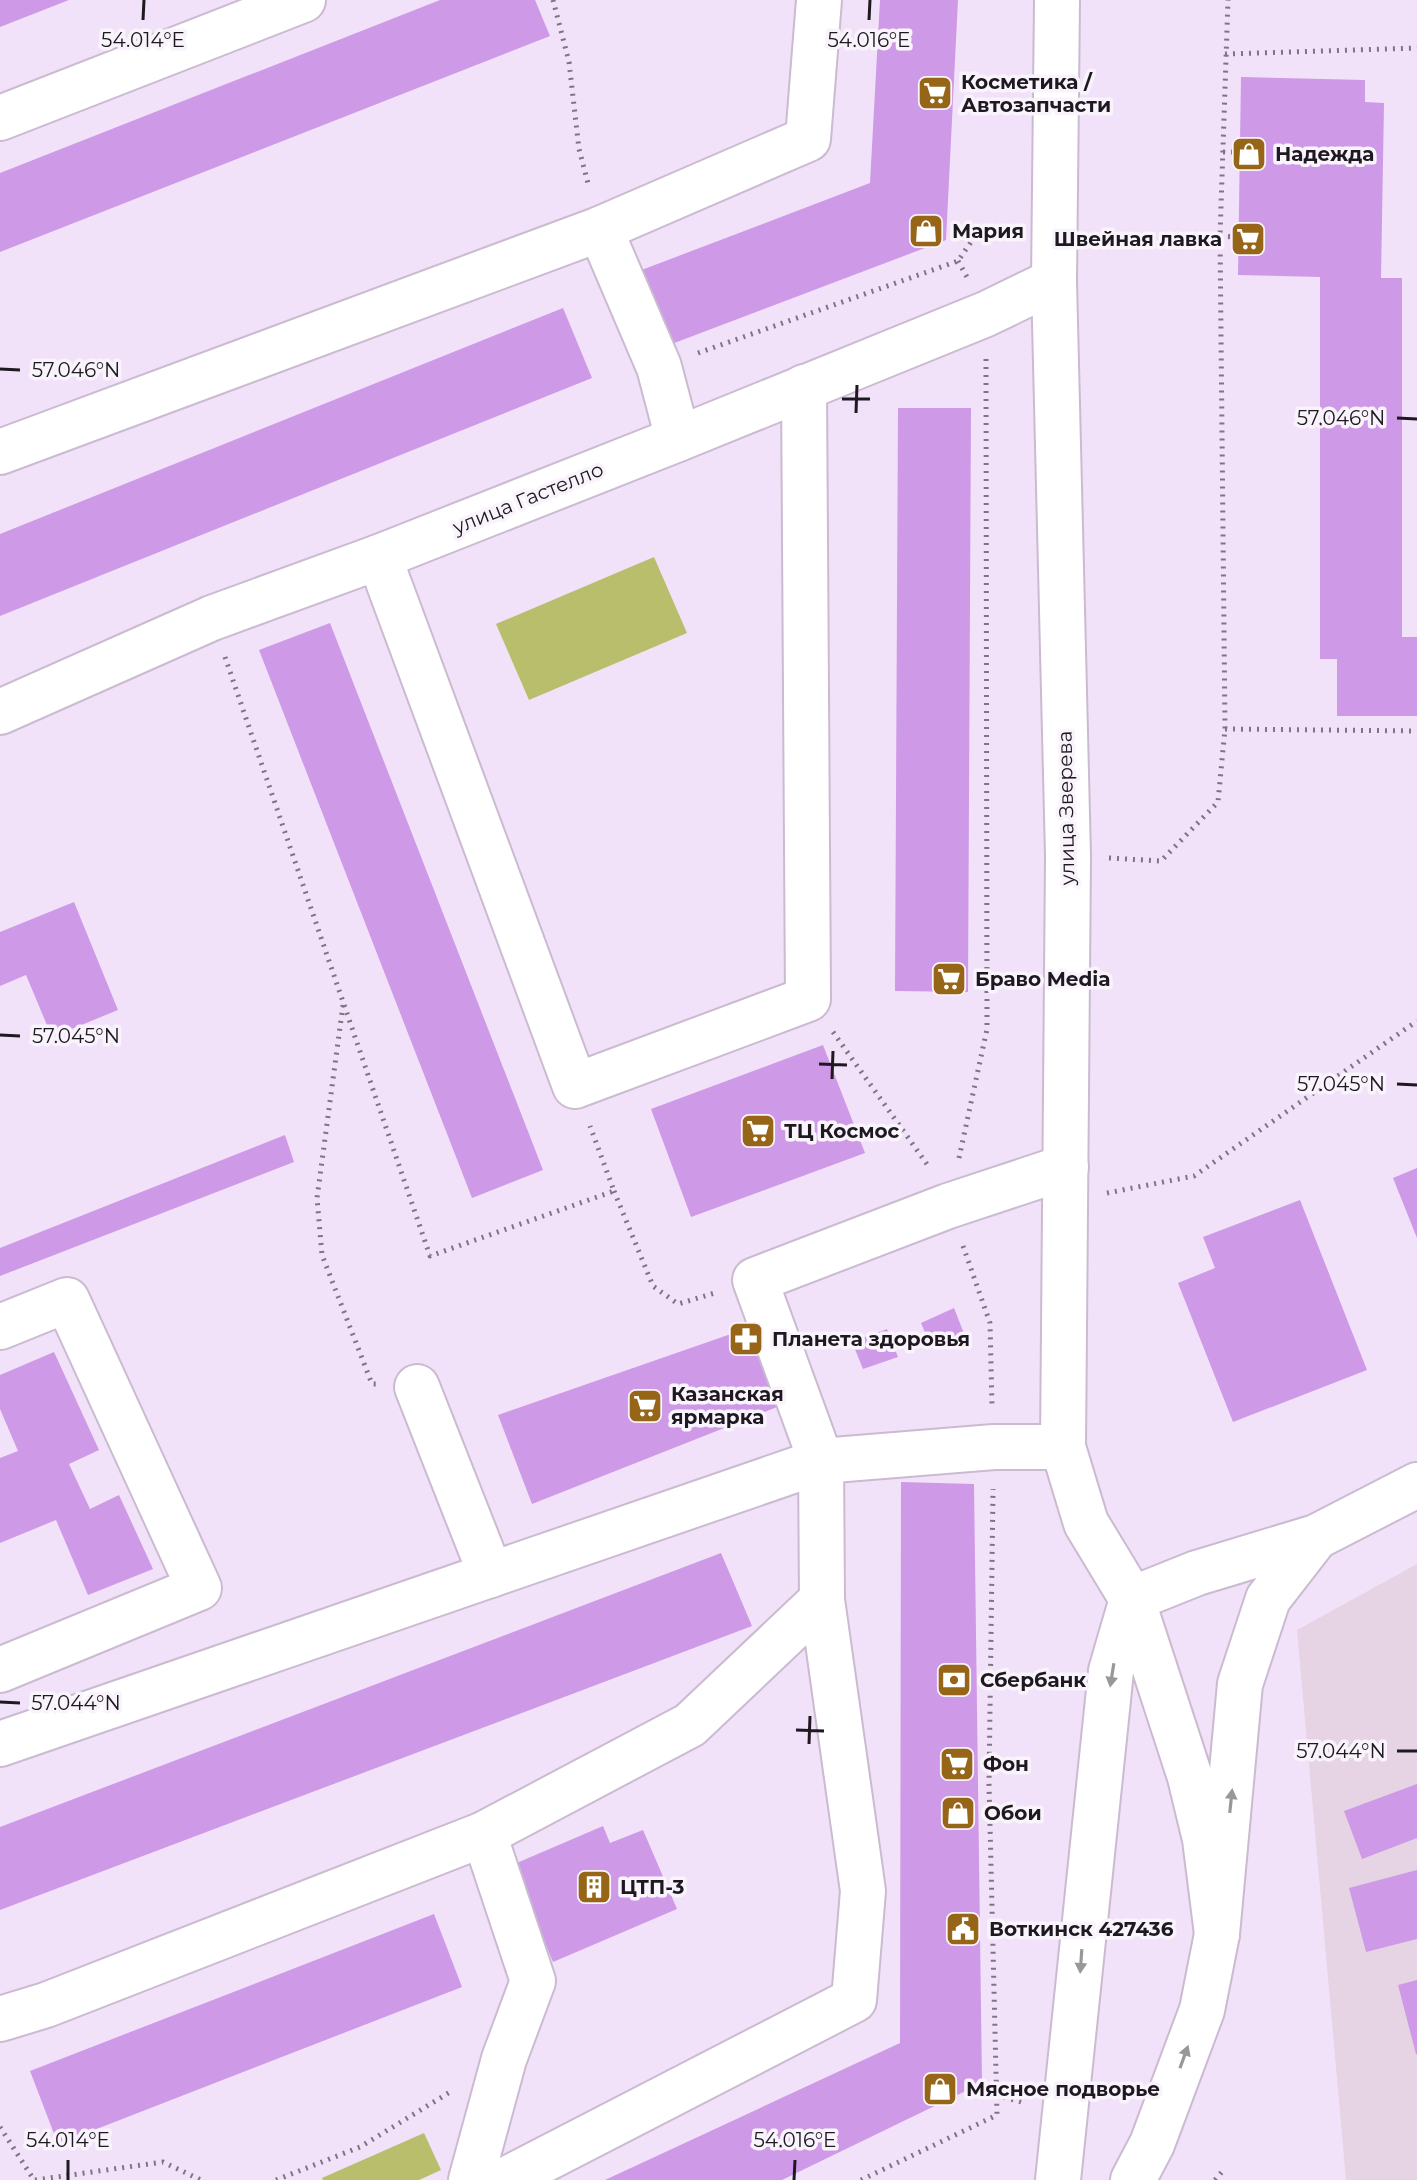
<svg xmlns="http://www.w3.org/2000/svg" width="1417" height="2180" font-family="Montserrat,sans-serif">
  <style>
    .industrial { fill: #e6d4e5 }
    .green { fill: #b8be6b }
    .building { fill: #ce99e6 }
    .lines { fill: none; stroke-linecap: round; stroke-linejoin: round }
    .minor-casing { stroke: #cabbd1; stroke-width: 48 }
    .major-casing { stroke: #cabbd1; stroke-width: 48 }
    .path { stroke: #7f7483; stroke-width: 5; stroke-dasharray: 2 6; stroke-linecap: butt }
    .minor { stroke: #fff; stroke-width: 44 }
    .major { stroke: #fff; stroke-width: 44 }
    .oneway { fill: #9a979b }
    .ticks { fill: none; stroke: #1e1820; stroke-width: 3 }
    .labels { text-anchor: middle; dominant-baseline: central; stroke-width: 7; stroke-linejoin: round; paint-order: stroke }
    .poi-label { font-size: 20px; font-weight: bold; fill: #1e1820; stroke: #f9f3fc; text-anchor: start }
    .street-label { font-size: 20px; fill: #1e1820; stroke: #f9f3fc }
    .ticks-label { font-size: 20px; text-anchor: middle; fill: #1e1820; stroke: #f9f3fc; stroke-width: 7; stroke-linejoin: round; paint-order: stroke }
  </style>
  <rect width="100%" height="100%" fill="#f2e2f9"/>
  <!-- industrial -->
  <polygon class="industrial" points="1417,1564 1417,2180 1346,2180 1297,1630"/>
  <!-- green -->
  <g class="green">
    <polygon points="654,557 687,633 529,700 496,624"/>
    <polygon points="424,2133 441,2170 419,2180 323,2180 322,2178"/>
  </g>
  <!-- building -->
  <g class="building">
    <polygon points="0,0 69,0 0,27"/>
    <polygon points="440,0 535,0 550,36 0,252 0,173"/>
    <polygon points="880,0 958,0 946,240 669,345 639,271 870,183"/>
    <polygon points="1241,77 1365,80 1365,102 1384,103 1381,278 1402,278 1402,637 1417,637 1417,716 1337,716 1337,659 1320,659 1320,277 1238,275"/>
    <polygon points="563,308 592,378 0,616 0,534"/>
    <polygon points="898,408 971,408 968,992 895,991"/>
    <polygon points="330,623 543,1170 472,1198 259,650"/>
    <polygon points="74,902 118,1010 52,1037 26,975 0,986 0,932"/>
    <polygon points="823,1045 865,1153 691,1217 651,1109"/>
    <polygon points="285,1135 294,1162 0,1276 0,1248"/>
    <polygon points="1417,1168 1417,1238 1393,1178"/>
    <polygon points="1300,1200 1367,1370 1233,1422 1178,1283 1215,1268 1203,1237"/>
    <polygon points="954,1308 965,1336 932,1349 921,1323"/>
    <polygon points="751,1327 782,1405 532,1504 498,1415"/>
    <polygon points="887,1329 898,1357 863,1369 852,1342"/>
    <polygon points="54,1352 99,1450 69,1464 90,1509 119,1495 153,1569 88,1595 56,1520 0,1543 0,1458 18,1451 0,1409 0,1375"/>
    <polygon points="901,1482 974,1484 982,2083 782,2180 605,2180 900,2043"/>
    <polygon points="721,1553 752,1626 0,1910 0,1827"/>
    <polygon points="1417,1784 1417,1838 1362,1859 1344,1811"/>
    <polygon points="603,1826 610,1843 643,1830 677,1909 553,1962 512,1865"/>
    <polygon points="1417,1870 1417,1939 1366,1952 1349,1888"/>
    <polygon points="434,1914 462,1987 58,2144 30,2071"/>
    <polygon points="1417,1980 1417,2054 1416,2054 1398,1985"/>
  </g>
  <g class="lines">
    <!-- minor casing -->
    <g class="minor-casing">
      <g id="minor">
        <polyline points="0,118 303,0"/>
        <polyline points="600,229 659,367 678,439"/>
        <polyline points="0,452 600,229 808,139 819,0"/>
        <polyline points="379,557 575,1086 808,999 804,387"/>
        <polyline points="0,712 212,618 379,557 678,439 986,314 1054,281"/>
        <polyline points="0,1327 67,1300 199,1588 0,1670"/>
        <polyline points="417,1387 491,1575"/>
        <polyline points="0,1744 821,1461 994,1447 1063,1447"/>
        <polyline points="0,2019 46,2005 484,1834 690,1725 822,1600"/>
        <polyline points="471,2180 504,2059 533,1981 484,1834"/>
        <polyline points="505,2180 854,2000 863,1891 822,1600 821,1461 755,1280 948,1206 1066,1167"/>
      </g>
    </g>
    <!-- major casing -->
    <g class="major-casing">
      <g id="major">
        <polyline points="1057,0 1054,281 1068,856 1063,1447 1086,1523 1132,1599 1190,1777 1205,1839 1217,1934"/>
        <polyline points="1132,1599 1197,1573 1316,1537 1417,1485"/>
        <polyline points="1058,2180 1111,1671 1132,1599"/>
        <polyline points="1133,2180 1152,2144 1202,2010 1217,1934 1240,1684 1268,1599 1316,1537"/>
      </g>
    </g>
    <!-- path -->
    <g class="path">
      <polyline points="553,0 569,62 579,149 589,187"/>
      <polyline points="1225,54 1417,48"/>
      <polyline points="1223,152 1237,152"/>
      <polyline points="1220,236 1234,237"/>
      <polyline points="958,261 967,277"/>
      <polyline points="698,353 958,261 971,242"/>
      <polyline points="225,657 430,1256 614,1191 590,1126"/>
      <polyline points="1225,729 1417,731"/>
      <polyline points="1109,858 1161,861 1218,802 1225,729 1220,236 1228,0"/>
      <polyline points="343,1005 317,1198 322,1255 372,1384 376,1384"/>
      <polyline points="833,1032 929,1167"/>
      <polyline points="959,1158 987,1029 986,359"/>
      <polyline points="614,1191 653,1286 678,1304 718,1292"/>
      <polyline points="1107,1193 1194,1176 1417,1021"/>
      <polyline points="963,1246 990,1323 992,1407"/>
      <polyline points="996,2095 1025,2103"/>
      <polyline points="0,2127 34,2180"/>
      <polyline points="35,2180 163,2162 201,2180"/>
      <polyline points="276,2180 360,2147 450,2092"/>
      <polyline points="861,2180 997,2115 989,1783 993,1489"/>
      <polyline points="1215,2180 1225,2168"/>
    </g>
    <!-- minor -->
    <use href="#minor" class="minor"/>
    <!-- major -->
    <use href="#major" class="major"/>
  </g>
  <!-- one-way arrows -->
  <defs><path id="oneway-solid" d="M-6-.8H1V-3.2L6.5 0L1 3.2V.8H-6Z" transform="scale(2)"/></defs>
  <g class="oneway">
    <use href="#oneway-solid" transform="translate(1112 1675) rotate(99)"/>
    <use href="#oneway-solid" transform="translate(1231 1801) rotate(-84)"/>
    <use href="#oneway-solid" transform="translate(1081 1961) rotate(94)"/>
    <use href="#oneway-solid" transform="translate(1184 2057) rotate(-70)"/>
  </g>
  <!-- ticks -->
  <path class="ticks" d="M143 20 144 0M869 20 870 0M0 369 20 370M842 399H870M856 413 857 385M1397 418 1417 419M0 1035 20 1036M819 1064 847 1065M832 1079 833 1051M1397 1084 1417 1085M0 1702 20 1703M796 1730 824 1731M809 1744 810 1716M1397 1751H1417M68 2180V2160M794 2180 795 2160"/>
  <!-- icons -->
  <defs>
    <g id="supermarket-square" transform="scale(1.8)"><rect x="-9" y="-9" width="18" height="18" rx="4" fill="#966517" stroke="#f9f3fc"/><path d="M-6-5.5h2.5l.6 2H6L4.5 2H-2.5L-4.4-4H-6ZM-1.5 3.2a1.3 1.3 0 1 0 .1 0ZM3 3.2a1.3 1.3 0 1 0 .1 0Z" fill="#fff"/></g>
    <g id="shop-square" transform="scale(1.8)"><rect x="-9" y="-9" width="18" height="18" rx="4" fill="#966517" stroke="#f9f3fc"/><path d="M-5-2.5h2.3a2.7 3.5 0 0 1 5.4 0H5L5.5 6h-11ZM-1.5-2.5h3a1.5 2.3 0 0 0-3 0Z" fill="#fff"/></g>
    <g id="pharmacy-square" transform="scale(1.8)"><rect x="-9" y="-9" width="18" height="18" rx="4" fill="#966517" stroke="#f9f3fc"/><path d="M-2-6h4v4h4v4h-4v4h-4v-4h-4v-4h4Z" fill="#fff"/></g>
    <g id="bank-square" transform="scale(1.8)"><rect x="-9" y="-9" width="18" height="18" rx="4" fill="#966517" stroke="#f9f3fc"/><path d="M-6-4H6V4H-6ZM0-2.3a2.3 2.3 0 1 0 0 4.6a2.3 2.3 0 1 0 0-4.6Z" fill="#fff"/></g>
    <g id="building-square" transform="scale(1.8)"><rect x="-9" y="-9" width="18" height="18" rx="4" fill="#966517" stroke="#f9f3fc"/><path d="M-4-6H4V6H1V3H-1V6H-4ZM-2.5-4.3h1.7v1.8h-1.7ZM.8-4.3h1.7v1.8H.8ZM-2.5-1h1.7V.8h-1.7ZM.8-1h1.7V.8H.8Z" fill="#fff"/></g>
    <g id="civic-square" transform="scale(1.8)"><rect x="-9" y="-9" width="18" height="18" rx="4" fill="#966517" stroke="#f9f3fc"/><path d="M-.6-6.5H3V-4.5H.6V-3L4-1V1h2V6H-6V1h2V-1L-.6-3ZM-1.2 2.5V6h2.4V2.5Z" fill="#fff"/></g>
  </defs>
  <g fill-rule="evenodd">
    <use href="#supermarket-square" x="935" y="93"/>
    <use href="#shop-square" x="1249" y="154"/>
    <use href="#shop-square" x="926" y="231"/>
    <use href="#supermarket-square" x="1248" y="239"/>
    <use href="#supermarket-square" x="949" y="979"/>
    <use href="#supermarket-square" x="758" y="1131"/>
    <use href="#pharmacy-square" x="746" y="1339"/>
    <use href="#supermarket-square" x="645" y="1406"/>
    <use href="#bank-square" x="954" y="1680"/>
    <use href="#supermarket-square" x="957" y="1764"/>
    <use href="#shop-square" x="958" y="1813"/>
    <use href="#building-square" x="594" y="1887"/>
    <use href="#civic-square" x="963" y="1929"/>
    <use href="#shop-square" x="940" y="2089"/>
  </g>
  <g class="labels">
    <!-- poi labels -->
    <g class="poi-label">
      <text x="961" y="82">Косметика /<tspan x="961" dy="23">Автозапчасти</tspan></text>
      <text x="1275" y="154">Надежда</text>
      <text x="952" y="231">Мария</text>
      <text x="1222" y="239" text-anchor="end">Швейная лавка</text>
      <text x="975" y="979">Браво Media</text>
      <text x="784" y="1131">ТЦ Космос</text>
      <text x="772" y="1339">Планета здоровья</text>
      <text x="671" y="1394">Казанская<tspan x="671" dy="23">ярмарка</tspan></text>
      <text x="980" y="1680">Сбербанк</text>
      <text x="983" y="1764">Фон</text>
      <text x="984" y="1813">Обои</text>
      <text x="620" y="1887">ЦТП-3</text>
      <text x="989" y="1929">Воткинск 427436</text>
      <text x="966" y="2089">Мясное подворье</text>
    </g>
    <!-- street labels -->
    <g class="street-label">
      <text transform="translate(528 498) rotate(-22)">улица Гастелло</text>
      <text transform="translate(1066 808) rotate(-91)">улица Зверева</text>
    </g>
  </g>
  <g class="ticks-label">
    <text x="143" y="47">54.014°E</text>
    <text x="869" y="47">54.016°E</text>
    <text x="76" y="377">57.046°N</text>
    <text x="1341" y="425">57.046°N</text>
    <text x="76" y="1043">57.045°N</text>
    <text x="1341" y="1091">57.045°N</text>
    <text x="76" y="1710">57.044°N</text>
    <text x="1341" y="1758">57.044°N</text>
    <text x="68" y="2147">54.014°E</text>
    <text x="795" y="2147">54.016°E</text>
  </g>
</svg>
